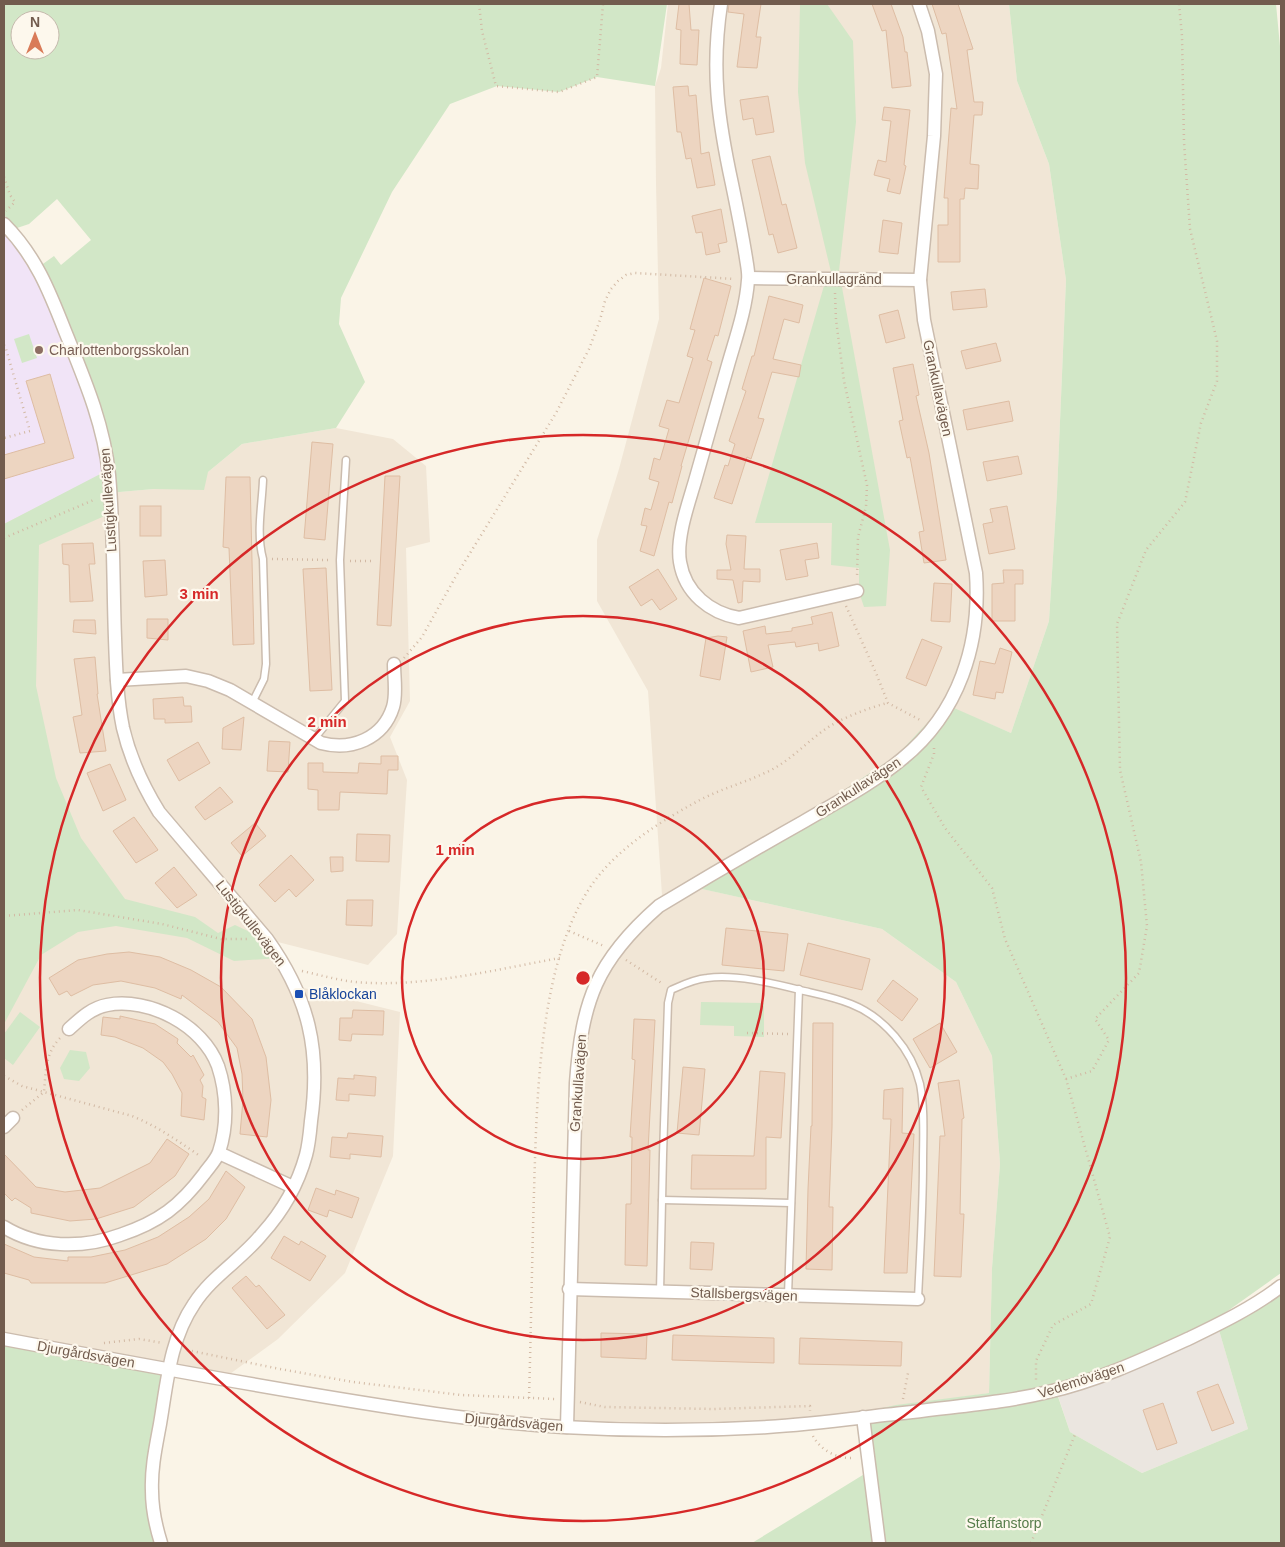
<svg xmlns="http://www.w3.org/2000/svg" width="1285" height="1547" font-family="Arial,sans-serif">
  <style>
    .residential { fill: #f1e6d6 }
    .industrial { fill: #ebe6e0 }
    .education { fill: #f1e4f7 }
    .green { fill: #d2e7c7; fill-rule: evenodd }
    .building { fill: #edd5c1; stroke: #debda3 }
    .lines { fill: none; stroke-linecap: round; stroke-linejoin: round }
    .service-casing { stroke: #cbbcae; stroke-width: 9 }
    .minor-casing { stroke: #cbbcae; stroke-width: 15 }
    .path { stroke: #d2b9a4; stroke-width: 2.5; stroke-dasharray: 1 4; stroke-linecap: butt }
    .service { stroke: #fff; stroke-width: 6 }
    .minor { stroke: #fff; stroke-width: 12 }
    .ring { fill: none; stroke: #d62828; stroke-width: 2.5 }
    .education-dot { fill: #8d6e63; stroke: #fdf8ed; stroke-width: 2 }
    .transit-dot { fill: #1a4fb4; stroke: #fdf8ed; stroke-width: 2 }
    .labels { text-anchor: middle; dominant-baseline: central; stroke-width: 4.5; stroke-linejoin: round; paint-order: stroke }
    .street-label { font-size: 14px; fill: #725c4e; stroke: #fdf8ed }
    .education-label { font-size: 14px; fill: #785e54; stroke: #fdf8ed; text-anchor: start }
    .transit-label { font-size: 14px; fill: #164399; stroke: #fdf8ed; text-anchor: start }
    .park-label { font-size: 14px; fill: #567c4a; stroke: #fdf8ed }
    .centre { fill: #d62828; stroke: #fdf8ed; stroke-width: 2.5 }
    .ring-label { font-size: 15px; text-anchor: middle; font-weight: bold; fill: #d62828; stroke: #fdf8ed; stroke-width: 4.5; stroke-linejoin: round; paint-order: stroke }
  </style>
  <rect width="100%" height="100%" fill="#faf4e7"/>
  <!-- residential -->
  <g class="residential">
    <polygon points="668,4 1009,4 1017,81 1049,164 1066,280 1057,492 1049,621 1011,733 945,705 897,755 788,827 685,885 882,929 956,982 992,1056 1000,1164 992,1268 989,1393 868,1411 747,1425 566,1421 578,1047 596,974 662,895 648,691 597,601 597,540 619,469 659,319 656,184 655,86 661,68"/>
    <polygon points="4,215 17,228 34,254 108,493 154,489 208,472 242,444 336,428 393,439 426,466 430,542 406,548 410,701 390,737 407,780 397,934 368,965 266,939 292,985 400,1012 393,1156 345,1273 278,1339 223,1379 4,1335"/>
  </g>
  <!-- industrial -->
  <polygon class="industrial" points="1216,1320 1248,1429 1142,1473 1070,1432 1054,1384"/>
  <!-- education -->
  <polygon class="education" points="4,215 34,254 85,378 106,472 4,524"/>
  <!-- green -->
  <g class="green">
    <path d="M4 4H667L655 86 597 77 559 92 497 86 450 104 392 192 341 298 339 324 365 382 336 428 242 444 208 472 204 490 154 489 108 493 109 514 39 545 36 686 56 778 81 838 125 899 195 917 218 933 235 925 265 939 281 958 234 961 187 938 116 926 78 932 41 955 4 1024V524L106 471 103 447 40 266 54 256 61 265 91 240 57 199 29 224 17 228 4 215ZM20 20H50V50H20Z"/>
    <polygon points="800,4 827,4 853,41 856,122 839,271 890,550 886,606 864,607 859,592 859,568 831,565 832,523 755,523 828,272 831,272 805,163 798,92"/>
    <path d="M1009 4H1276L1281 57V1273L1222 1315 1264 1291 1281 1279V1543H752L871 1470 868 1411 896 1405 989 1393 992 1268 1000 1164 992 1056 956 982 882 929 684 885 788 827 897 755 945 704 1011 733 1049 621 1057 492 1066 280 1049 164 1017 81ZM1216 1320 1248 1429 1142 1473 1070 1432 1054 1385 1104 1371Z"/>
    <polygon points="29,334 37,358 22,363 14,339"/>
    <polygon points="701,1002 764,1003 764,1037 734,1036 734,1026 700,1025"/>
    <polygon points="20,1012 40,1027 13,1065 4,1058 4,1034"/>
    <polygon points="70,1050 86,1052 90,1068 79,1081 64,1079 60,1068"/>
    <polygon points="4,1333 111,1354 169,1371 154,1514 162,1543 4,1543"/>
  </g>
  <!-- building -->
  <g class="building">
    <polygon points="679,4 689,4 691,30 699,30 697,65 680,64 681,30 676,29"/>
    <polygon points="729,4 761,4 756,37 761,37 757,68 737,67 744,14 728,12"/>
    <polygon points="872,4 891,4 903,37 905,52 907,52 911,86 892,88 886,30 882,31"/>
    <polygon points="932,4 958,4 973,49 967,50 974,102 983,102 982,115 974,115 970,164 979,165 978,189 965,188 964,199 960,199 960,262 938,262 938,225 948,225 948,198 944,198 951,108 957,109 946,33 942,34"/>
    <polygon points="688,86 689,96 696,95 701,154 709,152 715,185 697,188 691,158 686,159 681,132 677,132 673,87"/>
    <polygon points="768,96 774,132 756,135 753,118 743,120 740,100"/>
    <polygon points="884,107 910,110 904,165 906,166 900,194 887,191 890,179 874,175 878,160 886,162 891,121 882,120"/>
    <polygon points="770,156 782,205 786,204 797,248 778,253 773,234 769,235 752,160"/>
    <polygon points="721,209 727,242 718,244 720,252 706,255 702,232 696,233 692,216"/>
    <polygon points="883,220 902,223 898,254 879,252"/>
    <polygon points="704,278 731,286 718,336 715,335 707,360 712,362 681,466 682,466 672,503 669,502 654,556 640,551 647,526 641,525 645,508 651,510 659,482 649,479 654,458 660,460 669,429 659,426 667,400 679,403 693,358 687,356 695,330 690,329"/>
    <polygon points="985,289 987,307 953,310 951,292"/>
    <polygon points="769,296 803,305 799,323 784,319 773,359 801,365 799,377 772,372 758,418 764,419 751,459 747,457 732,504 714,498 725,465 728,466 735,444 729,441 746,391 742,389 752,356 754,356"/>
    <polygon points="898,310 905,338 886,343 879,315"/>
    <polygon points="996,343 1001,361 966,369 961,351"/>
    <polygon points="913,364 919,395 916,396 929,453 946,560 924,563 919,532 924,531 910,457 907,458 899,421 903,420 893,368"/>
    <polygon points="50,374 74,458 4,479 4,455 45,443 26,381"/>
    <polygon points="1009,401 1013,421 967,430 963,410"/>
    <polygon points="312,442 333,444 325,540 304,538"/>
    <polygon points="1018,456 1022,474 987,481 983,462"/>
    <polygon points="385,476 400,476 391,626 377,625"/>
    <polygon points="226,477 250,477 254,644 233,645 229,548 223,547"/>
    <rect x="140" y="506" width="21" height="30"/>
    <polygon points="1007,506 1015,549 989,554 983,524 993,522 990,509"/>
    <polygon points="727,535 746,536 744,569 760,569 760,582 743,581 742,602 738,603 733,580 717,579 717,570 731,570 726,544"/>
    <polygon points="93,543 95,564 89,564 93,601 70,602 69,565 63,564 62,544"/>
    <polygon points="817,543 819,558 805,560 808,576 786,580 780,550"/>
    <polygon points="165,560 167,595 145,597 143,561"/>
    <polygon points="326,568 332,690 310,691 303,569"/>
    <polygon points="658,569 677,599 660,610 652,599 641,606 629,587"/>
    <polygon points="1003,570 1023,570 1023,584 1015,584 1015,621 992,621 992,584 1004,583"/>
    <polygon points="934,583 952,584 950,622 931,621"/>
    <polygon points="832,612 839,646 819,651 818,643 796,647 795,642 768,645 773,667 751,672 743,631 765,626 766,634 792,631 792,628 813,624 811,617"/>
    <polygon points="147,619 168,619 168,640 147,638"/>
    <polygon points="74,620 95,620 96,634 73,632"/>
    <polygon points="718,636 727,637 720,680 700,676 706,638"/>
    <polygon points="922,639 942,647 926,686 906,678"/>
    <polygon points="1000,648 1012,652 1003,693 996,692 995,699 973,695 980,661 995,664"/>
    <polygon points="95,657 98,694 97,694 106,751 80,753 73,717 82,715 74,659"/>
    <polygon points="183,697 184,706 191,706 192,722 165,723 165,719 154,719 153,699"/>
    <polygon points="244,717 241,750 222,749 223,728"/>
    <polygon points="269,741 290,742 288,772 267,771"/>
    <polygon points="198,742 210,763 179,781 167,760"/>
    <polygon points="381,756 398,756 398,770 388,770 387,794 340,792 339,810 318,810 318,790 308,789 308,763 323,763 323,772 358,773 359,763 381,764"/>
    <polygon points="110,764 126,800 103,811 87,773"/>
    <polygon points="220,787 233,802 205,820 195,807"/>
    <polygon points="134,817 158,850 136,863 113,831"/>
    <polygon points="255,823 266,836 242,856 231,843"/>
    <polygon points="357,834 390,835 389,862 356,861"/>
    <polygon points="291,855 314,880 296,897 289,889 275,902 259,885"/>
    <polygon points="330,857 343,857 343,871 331,872"/>
    <polygon points="174,867 197,895 177,908 155,883"/>
    <polygon points="347,900 373,900 372,926 346,925"/>
    <polygon points="726,928 788,934 784,971 722,965"/>
    <polygon points="808,943 870,959 862,990 800,975"/>
    <polygon points="129,952 160,957 191,970 221,987 252,1019 266,1057 271,1100 267,1137 240,1134 243,1100 242,1074 237,1048 218,1022 182,995 181,999 155,988 121,981 93,985 71,996 67,991 59,995 49,978 78,960 107,954"/>
    <polygon points="893,980 918,999 902,1021 877,1001"/>
    <polygon points="353,1010 384,1011 383,1035 352,1034 351,1041 339,1040 340,1018 352,1018"/>
    <polygon points="120,1016 155,1024 178,1039 177,1043 191,1057 193,1055 204,1075 200,1080 203,1086 202,1097 206,1099 204,1120 181,1116 182,1093 172,1074 163,1062 143,1048 115,1037 101,1035 103,1017 120,1019"/>
    <polygon points="634,1019 655,1020 648,1150 650,1150 647,1266 625,1265 626,1204 631,1204 632,1137 630,1137 635,1060 632,1059"/>
    <polygon points="813,1023 833,1023 832,1127 829,1207 833,1207 832,1270 806,1269 808,1189 811,1126 812,1126"/>
    <polygon points="940,1023 957,1052 930,1068 913,1039"/>
    <polygon points="683,1067 705,1069 699,1135 677,1133"/>
    <polygon points="760,1071 785,1073 781,1138 766,1137 766,1189 691,1189 692,1155 754,1156"/>
    <polygon points="354,1075 376,1077 375,1096 349,1094 349,1101 336,1100 338,1078 354,1079"/>
    <polygon points="959,1080 964,1118 962,1119 960,1214 964,1214 961,1277 934,1276 940,1136 945,1136 938,1083"/>
    <polygon points="903,1088 902,1133 914,1134 907,1273 884,1273 891,1119 883,1119 884,1090"/>
    <polygon points="348,1133 383,1136 381,1157 350,1154 350,1159 330,1157 332,1137 347,1138"/>
    <polygon points="167,1139 189,1154 175,1176 134,1207 96,1219 70,1221 31,1213 31,1208 15,1198 12,1201 4,1193 4,1154 36,1187 65,1192 100,1188 150,1163"/>
    <polygon points="226,1171 245,1187 226,1219 206,1239 167,1264 105,1283 31,1283 29,1280 4,1273 4,1244 34,1257 68,1261 68,1257 91,1257 125,1250 158,1237 189,1217 209,1199"/>
    <polygon points="316,1188 335,1195 336,1190 359,1198 352,1218 329,1210 327,1217 308,1210"/>
    <polygon points="284,1236 299,1245 301,1241 326,1256 310,1281 271,1258"/>
    <polygon points="691,1242 714,1243 712,1270 690,1269"/>
    <polygon points="246,1276 256,1287 259,1285 285,1315 267,1329 232,1288"/>
    <polygon points="601,1333 647,1334 646,1359 601,1357"/>
    <polygon points="673,1335 774,1338 774,1363 672,1360"/>
    <polygon points="800,1338 902,1342 901,1366 799,1364"/>
    <polygon points="1218,1384 1234,1423 1212,1431 1197,1392"/>
    <polygon points="1163,1403 1177,1443 1157,1450 1143,1410"/>
  </g>
  <g class="lines">
    <!-- service casing -->
    <g class="service-casing">
      <g id="service">
        <path d="M252 703 264 679 266 664 263 559C256 533 262 506 263 480"/>
        <polyline points="314,739 345,701 340,560 346,460"/>
        <polyline points="662,1200 791,1203"/>
        <path d="M660 1292 663 1155 668 1003 671 990C682 985 694 979 707 978 735 974 772 983 800 990 817 994 834 997 851 1004 884 1017 912 1050 920 1084 925 1110 923 1137 923 1163 923 1209 920 1254 918 1299"/>
        <polyline points="788,1295 799,989"/>
      </g>
    </g>
    <!-- minor casing -->
    <g class="minor-casing">
      <g id="minor">
        <path d="M721 4C711 70 718 119 732 184 737 208 742 233 746 258 747 265 749 273 748 280 746 309 736 337 728 365 717 404 706 442 695 481 688 505 676 538 680 562 685 593 710 613 739 618L857 591"/>
        <path d="M4 224C35 255 49 290 65 331 84 378 104 424 109 475 114 529 113 584 115 638 116 668 117 699 123 728 130 758 143 786 159 812L267 939C309 998 321 1050 311 1121 310 1132 309 1144 306 1155 298 1184 282 1212 262 1234 241 1260 212 1276 194 1304 170 1339 167 1383 160 1424 156 1446 151 1468 152 1491 152 1509 156 1527 161 1543"/>
        <polyline points="749,278 920,280"/>
        <path d="M117 680 186 676 208 681 230 690 321 743C351 751 383 739 393 707 397 694 394 678 394 664"/>
        <polyline points="4,1127 13,1118"/>
        <polyline points="219,1153 293,1187"/>
        <path d="M4 1227C38 1248 82 1249 120 1235 159 1222 180 1206 204 1174 209 1167 216 1160 219 1152 228 1125 227 1093 218 1066 203 1025 149 997 107 1005 91 1008 80 1019 69 1029"/>
        <polyline points="569,1289 918,1299"/>
        <path d="M4 1339C105 1358 207 1377 309 1394 393 1408 478 1422 563 1427 631 1431 700 1431 767 1427 816 1424 864 1417 912 1412 957 1406 1004 1403 1048 1392 1097 1381 1144 1359 1190 1338 1221 1323 1254 1307 1281 1286"/>
        <polyline points="863,1417 879,1543"/>
        <path d="M567 1427 576 1083C582 1001 596 961 659 906 707 877 755 849 803 822 837 802 872 784 902 759 959 713 981 644 976 573L924 320 920 280 934 136 936 74 928 31 919 4"/>
      </g>
    </g>
    <!-- path -->
    <g class="path">
      <polyline points="479,4 482,31 496,86 559,92 597,77 603,4"/>
      <polyline points="4,177 10,195 15,202 6,211"/>
      <polyline points="835,293 836,320 844,381 867,485 866,507 858,537 857,578"/>
      <polyline points="4,345 6,349 30,431 4,438"/>
      <polyline points="4,538 96,499"/>
      <polyline points="272,559 329,560"/>
      <polyline points="350,561 371,561"/>
      <polyline points="846,606 876,673 888,703 922,721"/>
      <polyline points="404,658 422,637 456,576 556,413 589,349 600,320 605,301 611,289 618,281 626,275 635,273 735,279"/>
      <polyline points="934,748 934,754 921,787 945,828 992,888 1005,939 1066,1079 1110,1237 1091,1304 1053,1325 1036,1361 1036,1381"/>
      <polyline points="4,916 78,910 162,924 221,939 249,939"/>
      <polyline points="569,931 604,946"/>
      <polyline points="626,960 663,984"/>
      <path d="M302 971C320 975 337 980 355 982 423 988 493 970 560 958"/>
      <polyline points="747,1033 788,1034"/>
      <path d="M4 1076 22 1086 132 1116C157 1126 178 1141 200 1156"/>
      <polyline points="1066,1079 1092,1071 1109,1040 1095,1019 1139,973 1147,926 1141,862 1120,770 1117,624 1146,550 1185,502 1201,423 1217,381 1217,341 1190,229 1184,142 1182,36 1179,4"/>
      <path d="M22 1110 44 1092C46 1071 45 1053 61 1037"/>
      <polyline points="104,1343 139,1339 163,1343"/>
      <polyline points="187,1350 280,1369 353,1382 461,1395 555,1399"/>
      <path d="M529 1398C531 1329 532 1260 534 1192 537 1098 538 949 600 874 626 843 663 820 698 801 720 789 744 783 767 772 791 761 808 740 830 726 847 716 869 708 887 703"/>
      <polyline points="903,1399 908,1373"/>
      <polyline points="580,1402 605,1407 713,1409 810,1406 810,1411"/>
      <path d="M813 1436C821 1451 838 1459 854 1458"/>
      <polyline points="1031,1543 1076,1432"/>
    </g>
    <!-- service -->
    <use href="#service" class="service"/>
    <!-- minor -->
    <use href="#minor" class="minor"/>
  </g>
  <!-- distance rings -->
  <g class="ring">
    <circle cx="583" cy="978" r="181"/>
    <circle cx="583" cy="978" r="362"/>
    <circle cx="583" cy="978" r="543"/>
  </g>
  <!-- markers -->
  <circle class="education-dot" cx="39" cy="350" r="5"/>
  <rect class="transit-dot" x="294" y="989" width="10" height="10" rx="2.5"/>
  <g class="labels">
    <!-- street labels -->
    <g class="street-label">
      <text x="834" y="279">Grankullagränd</text>
      <text transform="translate(938 388) rotate(78)">Grankullavägen</text>
      <text transform="translate(108 500) rotate(-94)">Lustigkullevägen</text>
      <text transform="translate(858 787) rotate(-33)">Grankullavägen</text>
      <text transform="translate(251 923) rotate(52)">Lustigkullevägen</text>
      <text transform="translate(578 1083) rotate(-86)">Grankullavägen</text>
      <text transform="translate(744 1294) rotate(2)">Stallsbergsvägen</text>
      <text transform="translate(86 1354) rotate(10)">Djurgårdsvägen</text>
      <text transform="translate(1081 1380) rotate(-18)">Vedemövägen</text>
      <text transform="translate(514 1422) rotate(5)">Djurgårdsvägen</text>
    </g>
    <!-- education labels -->
    <g class="education-label">
      <text x="49" y="350">Charlottenborgsskolan</text>
    </g>
    <!-- transit labels -->
    <g class="transit-label">
      <text x="309" y="994">Blåklockan</text>
    </g>
    <!-- park labels -->
    <g class="park-label">
      <text x="1004" y="1523">Staffanstorp</text>
    </g>
  </g>
  <circle cx="583" cy="978" r="8" class="centre"/>
  <g class="ring-label">
    <text x="199" y="599">3 min</text>
    <text x="327" y="727">2 min</text>
    <text x="455" y="855">1 min</text>
  </g>
  <!-- border -->
  <rect width="1285" height="1547" fill="none" stroke="#725c4e" stroke-width="10"/>
  <!-- north arrow -->
  <g transform="translate(35 35)"><circle r="24" fill="#fdf8ed" stroke="#c5baad"/>
  <path d="M0-4L9 19L0 12L-9 19Z" fill="#d97b58"/>
  <text y="-8" font-size="14" font-weight="bold" text-anchor="middle" fill="#725c4e">N</text>
  </g>
</svg>
